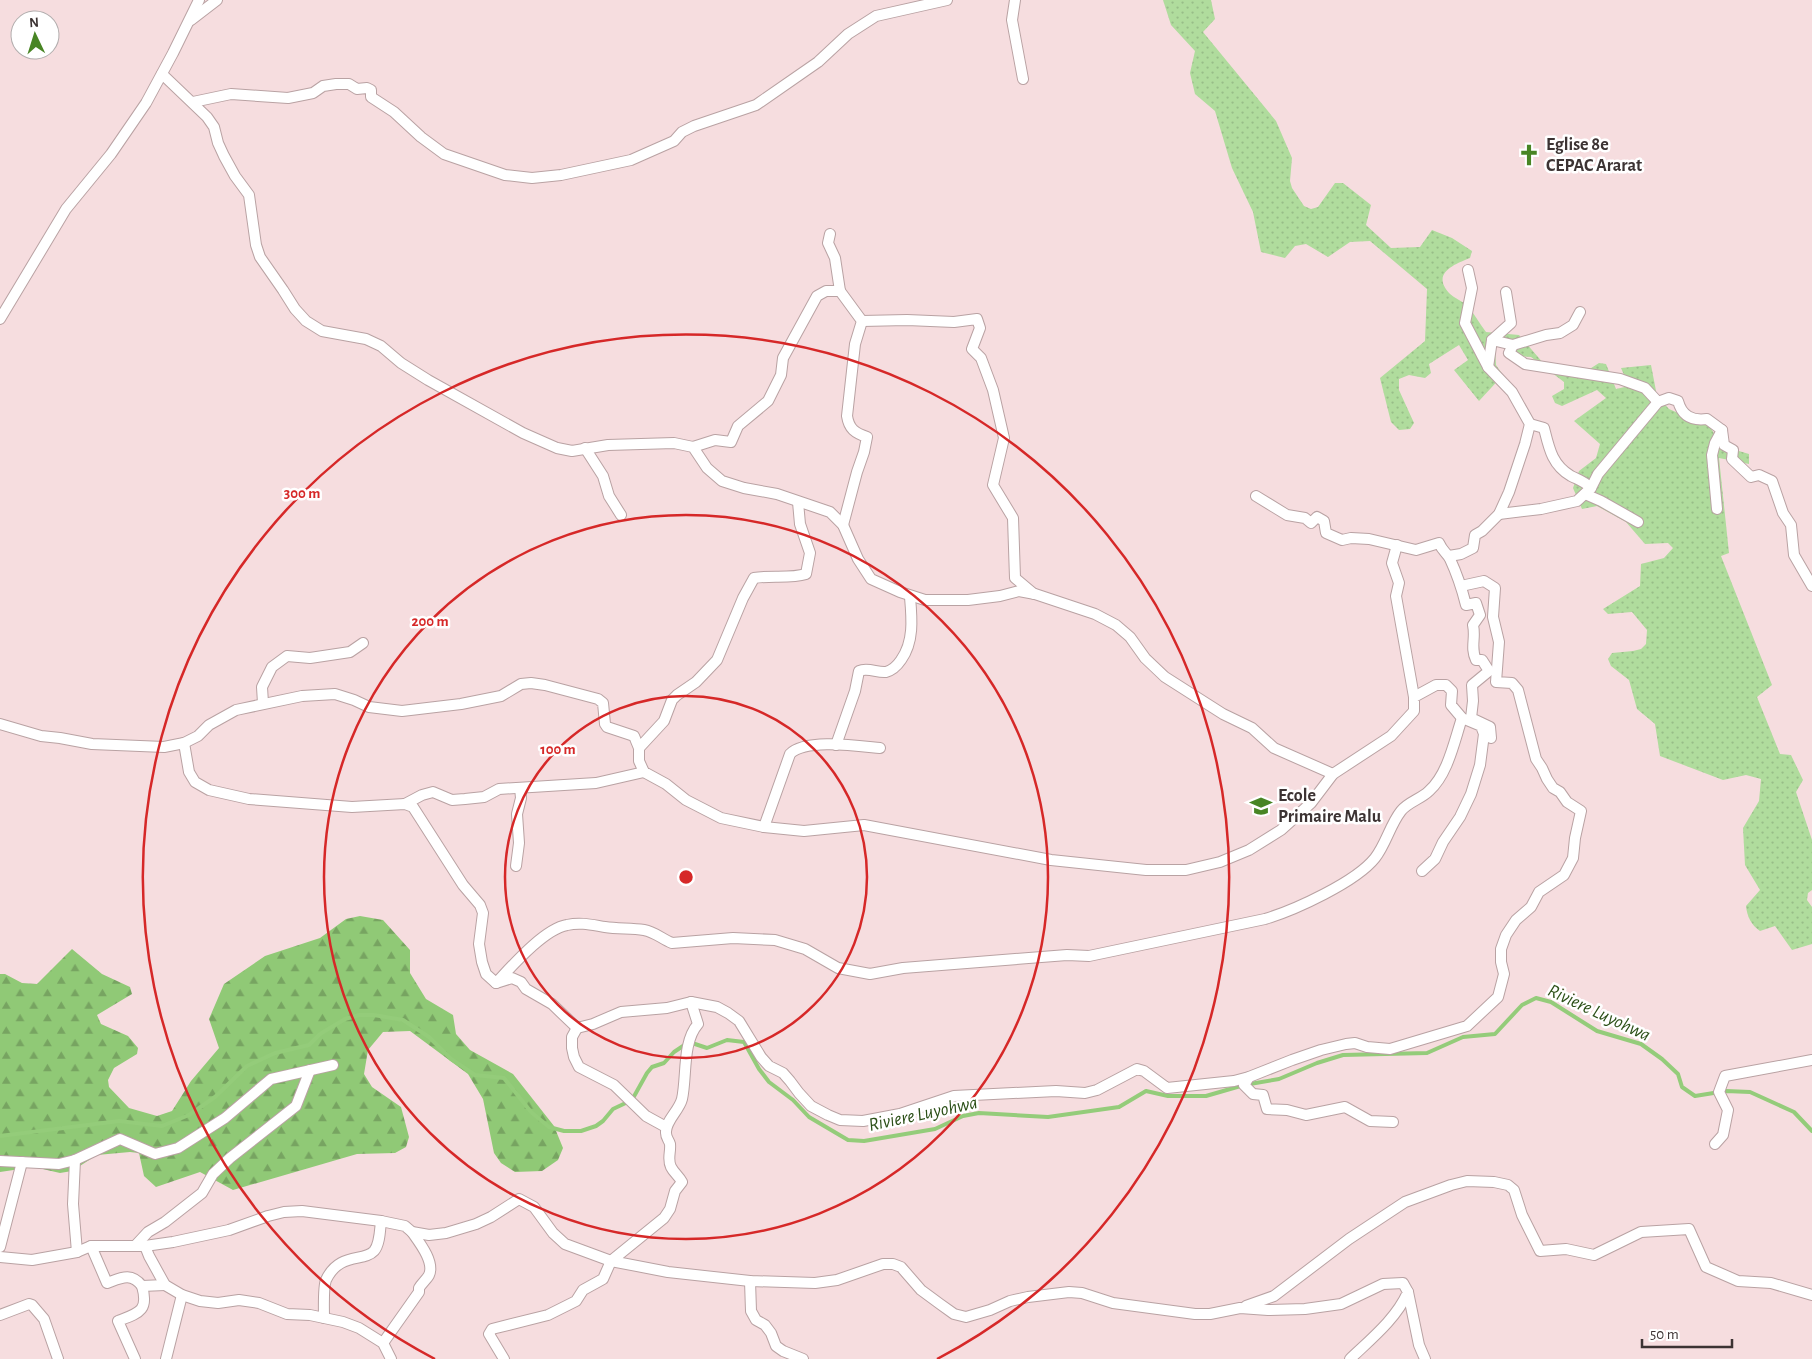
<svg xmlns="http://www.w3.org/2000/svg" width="1812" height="1359" font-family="'Alegreya Sans',sans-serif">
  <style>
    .grass { fill: url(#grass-dots) }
    .forest { fill: url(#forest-firs) }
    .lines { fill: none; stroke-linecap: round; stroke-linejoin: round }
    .stream { stroke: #94cc7a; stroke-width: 4 }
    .minor-casing { stroke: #b9a2a3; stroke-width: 12 }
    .minor { stroke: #fff; stroke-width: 10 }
    .ring { fill: none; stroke: #d62828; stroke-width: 2.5 }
    .labels { text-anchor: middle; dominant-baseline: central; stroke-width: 5; stroke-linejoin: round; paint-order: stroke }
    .poi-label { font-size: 18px; font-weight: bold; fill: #3c3333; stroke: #fff; text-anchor: start }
    .water-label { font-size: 19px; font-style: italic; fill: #2c5018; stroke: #fff }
    .centre { fill: #d62828; stroke: #fff; stroke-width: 2.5 }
    .ring-label { font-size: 15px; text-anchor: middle; font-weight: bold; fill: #d62828; stroke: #fff; stroke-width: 5; stroke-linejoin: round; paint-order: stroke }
  </style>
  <defs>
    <pattern id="grass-dots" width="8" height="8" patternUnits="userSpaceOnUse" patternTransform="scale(1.25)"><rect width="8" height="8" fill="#b0dc9d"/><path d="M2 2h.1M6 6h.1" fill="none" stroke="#98bd88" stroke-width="1.8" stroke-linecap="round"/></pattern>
    <pattern id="forest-firs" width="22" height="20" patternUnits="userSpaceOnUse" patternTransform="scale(1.25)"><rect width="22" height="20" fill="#90c976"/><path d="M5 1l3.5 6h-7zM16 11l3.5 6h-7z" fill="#77a461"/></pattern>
  </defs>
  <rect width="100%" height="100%" fill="#f6dddf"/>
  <!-- grass -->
  <path class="grass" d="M1163 0H1211L1215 19 1203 32 1276 121 1292 158 1290 181 1292 188 1304 206 1311 209 1318 207 1335 183H1343L1371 205 1366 225 1391 248 1420 247 1432 230 1452 238 1472 251 1470 258C1455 264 1431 273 1449 293 1454 298 1462 301 1468 306 1474 314 1480 324 1486 332L1519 335 1544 364 1585 372 1599 363 1606 364 1616 389 1629 386 1621 368 1651 365 1657 396 1669 409 1710 427 1722 446 1749 454V464L1719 458 1729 553 1721 556 1772 685 1757 697 1780 754 1791 755 1803 780 1796 792 1812 840V890L1808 893 1807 900 1812 907V944L1792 950 1775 926 1760 931C1751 925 1747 916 1746 906L1760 890 1745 865 1743 828 1759 801 1761 779 1746 775 1723 780 1660 756 1655 724 1637 709 1629 680 1611 666 1608 659 1612 653 1633 651 1641 649 1646 644 1647 630 1632 612 1608 614 1603 609 1640 586 1641 564 1664 558 1673 548 1668 543 1645 544 1626 522 1597 506 1582 509 1573 488 1579 471 1596 458 1600 444 1574 421 1606 398 1597 390 1562 406 1555 403 1552 396 1564 389V382L1531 357 1519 356 1504 340 1495 346 1496 365 1503 375 1479 401 1454 370 1468 360 1459 345 1429 364 1431 373 1425 378 1409 375 1399 379V390L1414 423 1410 429 1399 430 1391 422 1380 378 1425 341 1427 289 1370 241 1350 242 1328 257 1306 244 1295 246 1285 258 1261 252 1253 212 1232 168 1215 111 1195 94 1190 73 1195 51 1171 25Z"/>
  <!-- forest -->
  <polygon class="forest" points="360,916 383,920 410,950 410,973 426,999 453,1015 456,1034 470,1050 513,1074 554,1126 563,1148 558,1160 542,1171 515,1172 501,1163 494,1153 483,1099 468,1074 410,1031 383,1032 368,1050 364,1074 372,1087 401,1107 409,1137 406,1147 395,1153 357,1154 233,1190 200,1172 156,1187 144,1176 139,1153 130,1152 97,1155 72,1171 60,1173 34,1167 0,1172 0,974 5,974 22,983 37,984 72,949 102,974 130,987 132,994 97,1015 101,1024 128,1036 138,1048 137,1054 114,1068 108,1080 109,1087 129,1108 157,1116 172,1111 191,1081 219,1048 209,1019 224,984 265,956 320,938 346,919"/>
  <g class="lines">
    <!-- stream -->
    <polyline class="stream" points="0,1136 119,1121 162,1126 189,1115 215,1097 247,1066 275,1053 309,1045 320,1034 345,1019 359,1015 374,1015 403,1020 429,1037 451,1059 475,1075 504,1078 531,1112 549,1127 564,1131 581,1131 596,1126 603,1121 613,1109 632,1100 647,1073 652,1067 664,1063 674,1052 689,1042 707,1048 727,1040 744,1042 759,1069 769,1082 793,1100 809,1117 848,1140 864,1141 935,1129 963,1116 979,1113 1048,1117 1119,1107 1146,1091 1168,1096 1206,1096 1244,1085 1279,1079 1317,1063 1343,1055 1427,1053 1463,1037 1495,1034 1522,1005 1536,998 1551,1002 1597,1031 1641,1044 1662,1059 1678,1074 1682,1087 1695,1096 1726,1091 1750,1092 1794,1112 1812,1131"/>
    <!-- minor casing -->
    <g class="minor-casing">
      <g id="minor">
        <polyline points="1015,0 1012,20 1023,79"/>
        <polyline points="191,20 217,0"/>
        <polyline points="162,74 207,117 214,127 218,143 224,156 235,176 249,195 256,245 260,257 283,290 295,309 306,321 322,331 366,339 381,346 401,363 428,380 523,433 557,448 572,451 608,445 674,443 693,447 707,468 722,481 744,488 777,494 830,512 843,525 858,559 871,579 900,592 925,600 968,600 1000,596 1019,591 1035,594 1095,614 1116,625 1130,637 1145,658 1165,677 1223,714 1252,728 1274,748 1333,774"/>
        <polyline points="193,102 231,94 288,98 313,93 323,86 336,84 349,84 357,89 367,88 371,90 371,97 394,112 421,137 444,154 505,175 532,178 561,175 631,160 674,141 682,132 694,126 756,105 818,62 848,34 876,16 947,0"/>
        <polyline points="830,234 828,243 835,258 840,291"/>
        <polyline points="0,319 66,209 111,154 146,103 173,53 199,0"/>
        <polyline points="862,321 907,320 954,322 977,319 980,328 972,349 981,358 993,390 1004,438 993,485 1013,518 1015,578 1034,594"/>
        <polyline points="1492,340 1513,345 1546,335 1560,333 1573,325 1580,312"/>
        <polyline points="1513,345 1509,353 1525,364 1620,379 1645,388 1658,402"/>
        <polyline points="1488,367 1492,340 1511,323 1506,292"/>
        <path d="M1530 424 1544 428C1549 448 1552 465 1571 476 1579 480 1584 481 1591 488"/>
        <polyline points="1722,430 1724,445 1733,450 1732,459 1751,477 1759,475 1772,481 1783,513 1791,525 1794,555 1812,586"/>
        <path d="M693 447 715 440 731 442 738 426 768 401 781 375 783 358 817 296 826 291H840L862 321 855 344 847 416C849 429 855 433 867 437L864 452 857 472 843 525"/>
        <polyline points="585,448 603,476 609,496 621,515"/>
        <polyline points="1585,494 1601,501 1638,522"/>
        <path d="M1256 496 1287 515 1305 518 1311 523 1317 517 1324 521 1326 533 1342 540 1351 538 1369 539 1416 550 1439 543C1443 552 1447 553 1450 559 1457 574 1462 589 1466 605L1476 603 1480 615 1473 625C1476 639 1470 647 1476 660H1482L1489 671 1472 685 1473 701 1471 718 1490 727 1491 738 1484 734"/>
        <path d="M1499 514 1541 509 1577 501 1591 488 1598 474 1658 402 1669 398 1678 401C1682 416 1692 421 1707 419L1722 430 1715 443 1712 455 1717 509"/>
        <polyline points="1397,545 1392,563 1399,583 1396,596 1414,697"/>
        <polyline points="1449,556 1461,554 1473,548 1475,535 1482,531 1499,514 1509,492 1525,444 1530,424 1512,392 1488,367 1465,323 1472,288 1468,270"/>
        <polyline points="263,703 262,687 272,667 287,656 310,658 350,652 363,643"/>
        <polyline points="0,724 41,736 60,738 92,744 164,747 184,743 198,736 209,725 236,710 302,696 335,694 354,700 369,707 402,711 461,704 501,696 521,684 531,683 545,685 598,699 603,703 605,724 607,727 634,736 639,748 639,761 644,772 666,784 686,800 721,818 764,827 804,831 864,825 1051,860 1146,870 1186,870 1220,862 1249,850 1281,830 1311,803 1333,774 1391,736 1414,711 1414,697 1436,685 1446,685 1452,691 1451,705 1462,718 1481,726 1484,734 1480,765 1471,794 1460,817 1443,842 1435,859 1422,871"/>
        <polyline points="184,743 189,772 195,782 209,790 249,799 352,807 405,804 413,807 463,885 480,905 483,913 479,944 482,962 486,974 496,983 512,978 521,982 526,989 552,1004 577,1028"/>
        <path d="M836 745 855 691 859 671C868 667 877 673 886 672 893 670 897 666 901 660 914 642 912 619 910 597"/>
        <path d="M639 748 664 721 672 700 677 695 696 682 717 660 743 598 754 578C771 575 790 579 806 574L810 553 800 524 798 502"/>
        <polyline points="405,804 422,795 433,792 452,800 465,799 484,797 499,789 596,783 644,772"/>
        <path d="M764 827 790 754C805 738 859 746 880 748"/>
        <polyline points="516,866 519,843 517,814 521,798 520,788"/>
        <path d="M496 983C512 966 544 929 567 925 581 922 592 925 605 927 618 929 631 928 644 930 655 932 662 939 672 943L733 938 775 940 805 949 838 968 870 974 903 968 1067 955 1089 956 1265 919C1295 910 1356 882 1375 858 1386 844 1390 825 1401 811 1408 802 1421 799 1429 791 1448 774 1454 742 1462 718"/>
        <polyline points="577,1028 593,1024 621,1012 667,1008 691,1002 717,1007 728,1013 739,1021 761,1057 769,1066 783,1073 790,1081 799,1093 811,1106 828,1115 840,1120 863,1121 900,1114 954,1096 1056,1091 1085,1093 1097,1090 1137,1069 1144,1071 1167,1088 1234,1081 1249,1077 1292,1060 1321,1050 1346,1044 1355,1043 1367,1047 1390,1049 1467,1026 1498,997 1504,974 1501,962 1501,949 1506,935 1516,920 1531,907 1539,892 1564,875 1573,858 1575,838 1581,811 1567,802 1560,792 1553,788 1547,779 1542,768 1536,759 1518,690 1512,683 1496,682 1499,642 1493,617 1495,588 1484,581 1461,586"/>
        <polyline points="577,1028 572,1037 572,1048 574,1057 579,1067 614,1085 646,1116 666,1127"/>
        <polyline points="1249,1077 1244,1085 1253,1094 1263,1095 1267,1109 1287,1110 1306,1115 1345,1107 1370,1121 1393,1122"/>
        <polyline points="1715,1144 1723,1135 1728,1110 1719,1092 1725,1076 1812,1060"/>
        <polyline points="75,1160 73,1204 77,1252"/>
        <polyline points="0,1161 59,1164 75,1160 120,1139 155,1154 178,1148 225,1118 271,1079 333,1065"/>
        <path d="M91 1246 107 1283C121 1278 131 1272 142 1286"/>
        <polyline points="135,1246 148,1232 165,1222 202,1193 213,1174 230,1158 296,1106 310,1070"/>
        <polyline points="145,1246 149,1256 165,1285 182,1295 200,1301 218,1303 239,1300 259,1303 287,1314 310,1315 343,1322 359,1328 383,1343 391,1359"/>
        <polyline points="0,1247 22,1162"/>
        <path d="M0 1257 32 1260 77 1252 91 1246H145L173 1242 229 1230 268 1216 284 1212 302 1211 381 1221 405 1226 412 1232 429 1235 446 1233 476 1224 491 1217 519 1199 534 1207 553 1233 565 1244 611 1261 668 1272 750 1281 815 1283 837 1280 883 1264H893L901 1267 921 1290 940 1304 954 1314 966 1317 990 1310 1010 1301 1028 1297 1069 1292 1082 1293 1113 1303 1195 1314H1210L1240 1308 1268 1310 1305 1309 1341 1304 1383 1284 1403 1283 1408 1292C1396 1319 1371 1339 1350 1359"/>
        <polyline points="750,1281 751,1311 756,1320 765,1325 771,1333 776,1346 783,1351 803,1359"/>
        <polyline points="1408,1292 1419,1345 1425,1359"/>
        <polyline points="1246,1306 1274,1296 1349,1239 1405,1202 1451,1185 1467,1181 1494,1182 1508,1185 1514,1190 1522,1215 1540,1251 1566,1249 1594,1255 1641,1232 1689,1229 1706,1267 1738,1281 1771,1283 1812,1295"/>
        <polyline points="0,1315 29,1304 32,1305 44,1319 58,1359"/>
        <path d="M324 1318C324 1309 323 1287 326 1280 339 1252 364 1262 374 1251 380 1244 380 1229 381 1221"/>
        <path d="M383 1343 419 1292V1288C422 1283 427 1279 429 1275 435 1262 419 1242 412 1232"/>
        <path d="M135 1359 118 1321C139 1313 149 1311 142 1286L165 1285"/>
        <polyline points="166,1359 182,1295"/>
        <path d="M504 1359 489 1334 492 1329 548 1315 576 1301 583 1290 603 1279 611 1261 664 1218 670 1209 675 1191 682 1182C679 1176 674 1173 671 1167 667 1159 671 1152 670 1144 669 1140 666 1138 666 1133 665 1121 679 1111 682 1099 687 1077 682 1042 698 1024L691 1002"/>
      </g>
    </g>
    <!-- minor -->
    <use href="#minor" class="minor"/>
  </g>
  <!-- distance rings -->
  <g class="ring">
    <circle cx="686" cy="877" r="181"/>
    <circle cx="686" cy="877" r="362"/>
    <path d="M435 1359A543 543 0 1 1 937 1359"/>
  </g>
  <!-- icons -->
  <defs>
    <g id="church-bare" transform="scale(1.725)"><path d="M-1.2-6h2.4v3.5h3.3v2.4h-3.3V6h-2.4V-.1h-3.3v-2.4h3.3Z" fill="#488524" stroke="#fff" stroke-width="2.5" paint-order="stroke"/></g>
    <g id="school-bare" transform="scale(1.725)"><path d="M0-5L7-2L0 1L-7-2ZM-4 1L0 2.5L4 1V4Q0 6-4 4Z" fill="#488524" stroke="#fff" stroke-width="2.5" paint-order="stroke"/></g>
  </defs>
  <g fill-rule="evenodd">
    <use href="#church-bare" x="1529" y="155"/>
    <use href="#school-bare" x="1261" y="806"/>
  </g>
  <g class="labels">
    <!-- poi labels -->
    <g class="poi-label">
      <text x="1546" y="145">Eglise 8e<tspan x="1546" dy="21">CEPAC Ararat</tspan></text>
      <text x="1278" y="796">Ecole<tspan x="1278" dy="21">Primaire Malu</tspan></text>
    </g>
    <!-- water labels -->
    <g class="water-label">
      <text transform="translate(1599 1013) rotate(25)">Riviere Luyohwa</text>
      <text transform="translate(923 1114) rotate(-12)">Riviere Luyohwa</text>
    </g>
  </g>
  <circle cx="686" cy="877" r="8" class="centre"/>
  <g class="ring-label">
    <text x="302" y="498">300 m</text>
    <text x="430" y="626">200 m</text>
    <text x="558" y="754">100 m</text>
  </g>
  <!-- north arrow -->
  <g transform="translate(35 35) rotate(356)"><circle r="24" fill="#ffffff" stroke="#b1adad"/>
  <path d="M0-4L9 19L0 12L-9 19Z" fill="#488524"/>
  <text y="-8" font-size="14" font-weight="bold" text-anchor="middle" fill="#3c3333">N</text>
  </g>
  <!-- scale -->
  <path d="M1642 1339v8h90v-8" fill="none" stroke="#3c3333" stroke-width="2.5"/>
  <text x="1650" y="1339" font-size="15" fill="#3c3333" stroke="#ffffff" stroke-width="4" paint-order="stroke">50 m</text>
</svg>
